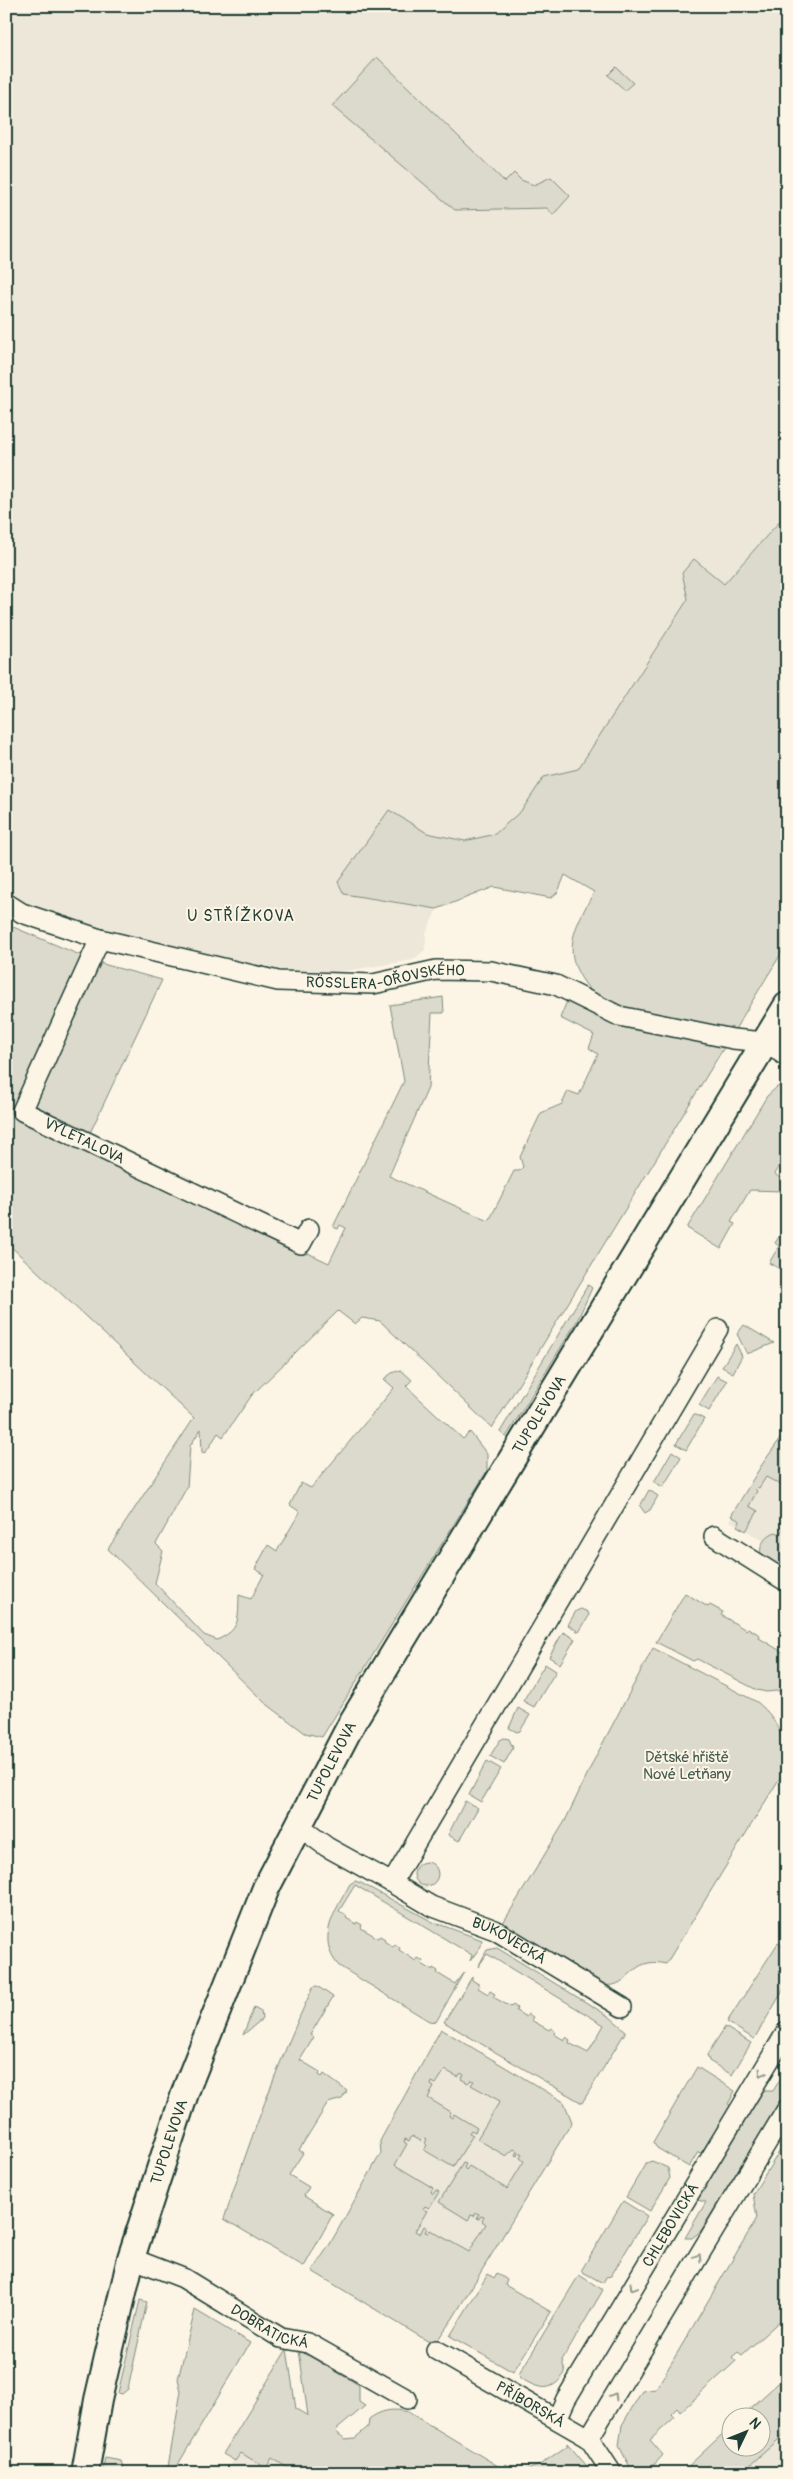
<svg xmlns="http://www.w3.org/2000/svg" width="793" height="2479" font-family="Pangolin,sans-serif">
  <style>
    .built { fill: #ece7d8 }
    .green { fill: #dcdacc; stroke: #7e8c80; fill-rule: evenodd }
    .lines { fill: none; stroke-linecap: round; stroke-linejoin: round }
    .minor-casing { stroke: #1f3d34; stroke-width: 22 }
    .secondary-casing { stroke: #1f3d34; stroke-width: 30 }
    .minor { stroke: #fcf5e5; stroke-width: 19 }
    .secondary { stroke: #fcf5e5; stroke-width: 26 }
    .oneway { stroke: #8e998c }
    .labels { text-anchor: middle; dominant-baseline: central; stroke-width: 4; stroke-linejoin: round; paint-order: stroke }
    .street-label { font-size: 15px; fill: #1f3d34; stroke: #fcf5e5 }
    .park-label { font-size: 15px; fill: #455c52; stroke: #fcf5e5 }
    .neighbourhood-label { font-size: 16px; letter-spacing: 1px; fill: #1f3d34; stroke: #fcf5e5 }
  </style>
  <rect width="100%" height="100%" fill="#fcf5e5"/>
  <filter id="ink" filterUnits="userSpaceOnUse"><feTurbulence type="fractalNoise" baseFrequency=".02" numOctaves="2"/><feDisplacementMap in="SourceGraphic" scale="10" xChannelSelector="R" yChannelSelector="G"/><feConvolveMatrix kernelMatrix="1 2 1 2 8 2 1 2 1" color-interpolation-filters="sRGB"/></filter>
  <g filter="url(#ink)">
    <!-- built -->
    <g class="built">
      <polygon points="6,6 787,6 787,513 724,584 694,559 688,598 578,769 558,892 551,898 494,887 474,894 437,909 426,933 425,950 413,960 340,972 268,969 109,934 27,905 6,889"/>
      <polygon points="787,1432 787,1555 730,1521"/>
      <polygon points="441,2029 564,2102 572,2122 453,2318 381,2153 380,2141"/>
      <polygon points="787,2432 787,2473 741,2473"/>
      <polygon points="245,2441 296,2473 226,2473"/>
    </g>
    <!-- green -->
    <g class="green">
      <polygon points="377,57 505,182 514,173 521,180 534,185 551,177 570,196 553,215 547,208 455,210 332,106"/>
      <polygon points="616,67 633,83 625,90 608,75"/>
      <path d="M787 513V944L492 1428 380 1321 362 1318 355 1324 338 1311 252 1395 223 1437 218 1433 206 1452 202 1453 201 1429 190 1446 187 1487 156 1544 163 1551 155 1583 204 1635 217 1640C241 1629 238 1619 239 1595L251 1599 264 1574 255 1569 268 1545 277 1551 300 1512 290 1505 301 1483 311 1488 394 1388 384 1379 392 1373 401 1370 412 1380 406 1386 463 1439 470 1432 487 1454V1471L322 1737 305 1733 264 1702 108 1549 194 1418 6 1242V924L87 958 17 1116 329 1263 346 1228 340 1225 338 1229 333 1227 404 1081 390 1005 443 997 444 1013H432L428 1088 389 1176 489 1221 514 1171H519L523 1167 520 1157 541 1113 562 1104 568 1091 579 1095 598 1054 589 1048 594 1035 560 1018 567 1001 583 1009 591 991C559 954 573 930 594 892L565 875 558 892 551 898 494 887 437 909 344 894 338 882 389 810 427 833 465 841 495 834 522 810 544 777 578 769 688 599 682 573 694 559 724 584Z"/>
      <polygon points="99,963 162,980 89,1135 33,1109"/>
      <polygon points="787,1084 787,1152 775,1174 786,1183 782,1191 750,1190 731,1222 735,1224 721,1249 687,1228 767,1096 777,1087"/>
      <polygon points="787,1224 787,1273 769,1263 779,1246 775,1243"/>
      <polygon points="588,1285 592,1288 577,1321 506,1437 500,1432"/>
      <polygon points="744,1325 774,1343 747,1354 737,1334"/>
      <polygon points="736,1344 742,1356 733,1373 722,1367"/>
      <polygon points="717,1376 727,1381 709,1411 699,1405"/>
      <polygon points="694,1414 704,1419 686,1450 676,1444"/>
      <polygon points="787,1429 787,1488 766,1477 759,1488 757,1487 755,1489 757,1491 749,1506 758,1511 746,1531 737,1526 740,1521 731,1516 761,1466"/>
      <polygon points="672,1451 681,1457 663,1487 654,1482"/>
      <polygon points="649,1490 658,1496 650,1510 645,1513 640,1506"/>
      <path d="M784 1527 787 1528V1576C780 1571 769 1566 764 1560 755 1549 765 1535 776 1532L780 1534Z"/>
      <polygon points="685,1593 708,1607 710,1605 723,1612 721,1615 746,1630 748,1628 760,1635 759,1638 784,1653 787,1651 787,1690 766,1692 757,1690 697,1659 693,1661 656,1642"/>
      <polygon points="581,1609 588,1612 589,1616 579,1632 568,1625 576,1611"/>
      <polygon points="563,1632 575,1639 560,1664 549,1657"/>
      <path d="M653 1648 757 1702C782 1722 787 1746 781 1776L666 1964C629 1955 631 1989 605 1985L503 1923 565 1821 595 1758Z"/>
      <polygon points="545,1664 556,1671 534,1707 523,1701"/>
      <polygon points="518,1708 530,1715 520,1731 517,1732 509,1728"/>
      <polygon points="504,1738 509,1739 513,1748 504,1764 490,1756 500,1740"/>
      <polygon points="487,1761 501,1769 481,1802 469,1795"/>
      <polygon points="465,1801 478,1808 459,1841 448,1835"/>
      <circle cx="426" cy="1874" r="12"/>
      <path d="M355 1881 361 1883 433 1922 482 1940 481 1946 470 1961 472 1955 355 1885 339 1911 347 1916 346 1918 356 1924 357 1922 362 1925 361 1928 378 1938 380 1936 385 1939 384 1941 393 1947 395 1944 400 1948 399 1950 416 1961 418 1958 423 1961 422 1964 432 1970 433 1968 438 1971 437 1973 455 1984 464 1972 436 2022 429 2021 339 1966C315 1939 335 1911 350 1884Z"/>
      <polygon points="778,1943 787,1949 787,1984 754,2039 727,2022"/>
      <polygon points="497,1948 610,2017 626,2031 582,2103 444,2022 472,1977 472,1980 480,1985 478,1988 488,1994 490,1991 495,1994 493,1997 511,2007 513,2005 517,2008 516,2011 526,2017 528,2014 533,2017 531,2020 549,2030 551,2028 555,2031 554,2034 564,2040 566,2037 570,2040 569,2043 588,2053 604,2025 487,1954 478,1967 487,1950"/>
      <path d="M317 1986 333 1997 310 2035 314 2037 300 2060 320 2072 319 2075 322 2077 324 2074 347 2091 342 2099 328 2103 299 2150 303 2153 289 2175 309 2187 304 2196 333 2214 305 2265 303 2266 224 2219C250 2140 278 2062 313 1987Z"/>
      <polygon points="254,2007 261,2011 262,2019 243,2035"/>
      <polygon points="725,2027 751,2043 732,2075 709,2061 707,2055"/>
      <path d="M441 2029 564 2102 572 2122 453 2318 434 2345 312 2271 330 2244 381 2153 380 2141ZM445 2070 458 2077 461 2073 464 2075 461 2079 468 2083 471 2080 474 2081 471 2085 500 2101 477 2139 506 2156 514 2149 517 2151 515 2155 517 2156 519 2152 522 2154 520 2158 524 2161 507 2189 469 2166 466 2170 464 2168 466 2164 463 2163 439 2202 468 2220 471 2215 474 2216 476 2213 479 2214 477 2218 479 2219 481 2216 484 2217 482 2221 486 2224 469 2252 430 2230 428 2233 425 2232 427 2228 424 2226 420 2234 415 2231 427 2211 423 2209 425 2206 429 2208 439 2192 436 2190 433 2194 431 2192 433 2188 395 2165 407 2144 404 2142 405 2139 409 2141 412 2136 421 2141 424 2138 427 2139 425 2143 427 2145 424 2150 453 2167 473 2135 469 2133 471 2130 475 2132 477 2128 454 2114 452 2118 449 2116 451 2112 428 2098 434 2087 431 2085 432 2082 436 2084Z"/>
      <polygon points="697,2067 735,2091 728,2104 731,2106 701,2153 698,2152 689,2167 657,2148 653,2142"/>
      <polygon points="787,2072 787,2089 701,2231 692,2238 685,2238 706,2202 696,2200 757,2094 763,2091 773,2091 784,2073"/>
      <polygon points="787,2139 787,2307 780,2313 784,2317 742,2355 738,2352 732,2357 736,2361 680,2412 677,2408 671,2414 674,2418 650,2440 663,2455 653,2466 652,2473 633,2473 619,2446 622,2425 642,2391 656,2389 757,2218 753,2194"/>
      <polygon points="652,2161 668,2168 670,2178 650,2211 626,2197 646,2163"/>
      <polygon points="623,2201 647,2216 611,2276 606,2277 603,2283 581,2271"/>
      <polygon points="497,2273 507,2280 505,2285 551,2312 513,2372 450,2336 488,2274 494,2278"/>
      <path d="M579 2275 603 2290 562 2360 565 2373C551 2394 539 2389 520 2378L519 2374Z"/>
      <polygon points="140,2300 147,2302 128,2389 122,2394 118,2393"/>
      <polygon points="195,2310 250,2343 173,2473 153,2473 168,2467 181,2391 178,2379"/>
      <path d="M287 2349 296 2409 308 2416 299 2350 359 2385V2402L365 2406 335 2431 345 2439 355 2438 368 2427 369 2419C381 2410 393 2408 408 2412L503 2469 506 2464 519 2472 538 2466 567 2446V2443L593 2473H296L272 2458 266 2468 241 2453 235 2461 223 2454Z"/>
      <polygon points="787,2375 787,2432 741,2473 681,2473 730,2427 730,2446 760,2446 760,2416 742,2416"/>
      <polygon points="105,2458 121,2461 125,2473 102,2473"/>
    </g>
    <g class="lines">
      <!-- minor casing -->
      <g class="minor-casing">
        <g id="minor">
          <path id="s1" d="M6 903 22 913 100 939 278 981 373 984 436 970 491 971 556 985 619 1016 733 1039 765 1042 787 1057"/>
          <path id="s2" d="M100 939 22 1111 301 1244 309 1229"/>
          <polyline points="714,1536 787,1582"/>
          <polyline points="297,1825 327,1847 392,1883 718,1329"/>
          <path id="s3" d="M392 1883 431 1906 495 1930 622 2007"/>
          <path id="s4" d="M131 2258 183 2278 281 2338 308 2343 407 2399"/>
          <path id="s5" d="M436 2350 589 2438 612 2473"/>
          <path id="s6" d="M557 2419 566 2399 787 2031"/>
          <polyline points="589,2438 787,2109"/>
        </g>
      </g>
      <!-- secondary casing -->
      <g class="secondary-casing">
        <g id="secondary">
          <path id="s7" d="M85 2473 98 2400 131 2258 187 2087 266 1888 353 1721 787 1006"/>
        </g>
      </g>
      <!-- minor -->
      <use href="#minor" class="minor"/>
      <!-- secondary -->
      <use href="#secondary" class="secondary"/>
    </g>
    <!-- one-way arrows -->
    <defs><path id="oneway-chevron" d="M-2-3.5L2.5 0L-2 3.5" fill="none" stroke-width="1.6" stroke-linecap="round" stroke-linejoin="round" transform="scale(1.25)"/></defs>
    <g class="oneway">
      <use href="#oneway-chevron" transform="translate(762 2073) rotate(121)"/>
      <use href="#oneway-chevron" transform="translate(698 2257) rotate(-59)"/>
      <use href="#oneway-chevron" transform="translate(633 2287) rotate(121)"/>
      <use href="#oneway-chevron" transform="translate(614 2396) rotate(-59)"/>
    </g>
  </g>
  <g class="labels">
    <!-- street labels -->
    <g class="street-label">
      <text stroke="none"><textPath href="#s1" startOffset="392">RÖSSLERA-OŘOVSKÉHO</textPath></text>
      <text stroke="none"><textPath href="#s2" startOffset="258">VYLETALOVA</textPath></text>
      <text stroke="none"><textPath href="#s7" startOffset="1161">TUPOLEVOVA</textPath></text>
      <text stroke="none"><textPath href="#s7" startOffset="756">TUPOLEVOVA</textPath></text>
      <text stroke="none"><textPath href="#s3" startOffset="131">BUKOVECKÁ</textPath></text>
      <text stroke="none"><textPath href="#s7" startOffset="342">TUPOLEVOVA</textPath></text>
      <text stroke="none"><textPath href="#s6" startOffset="225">CHLEBOVICKÁ</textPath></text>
      <text stroke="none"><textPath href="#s4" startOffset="156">DOBRATICKÁ</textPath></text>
      <text stroke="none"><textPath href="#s5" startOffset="109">PŘÍBORSKÁ</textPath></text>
    </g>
    <!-- park labels -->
    <g class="park-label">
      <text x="687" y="1757">Dětské hřiště<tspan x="687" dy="17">Nové Letňany</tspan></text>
    </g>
    <!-- neighbourhood labels -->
    <g class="neighbourhood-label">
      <text x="241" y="916">U STŘÍŽKOVA</text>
    </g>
  </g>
  <!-- margin -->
  <rect width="793" height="2479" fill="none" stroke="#fcf5e5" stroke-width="25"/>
  <rect x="12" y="12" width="768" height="2454" fill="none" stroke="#1f3d34" stroke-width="2" filter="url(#ink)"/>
  <!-- north arrow -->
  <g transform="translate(746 2432) rotate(47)"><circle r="24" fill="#fcf5e5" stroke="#a4ab9e"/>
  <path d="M0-4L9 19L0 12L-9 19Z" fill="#1f3d34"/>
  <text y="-8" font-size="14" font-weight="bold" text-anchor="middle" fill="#1f3d34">N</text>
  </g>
</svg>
